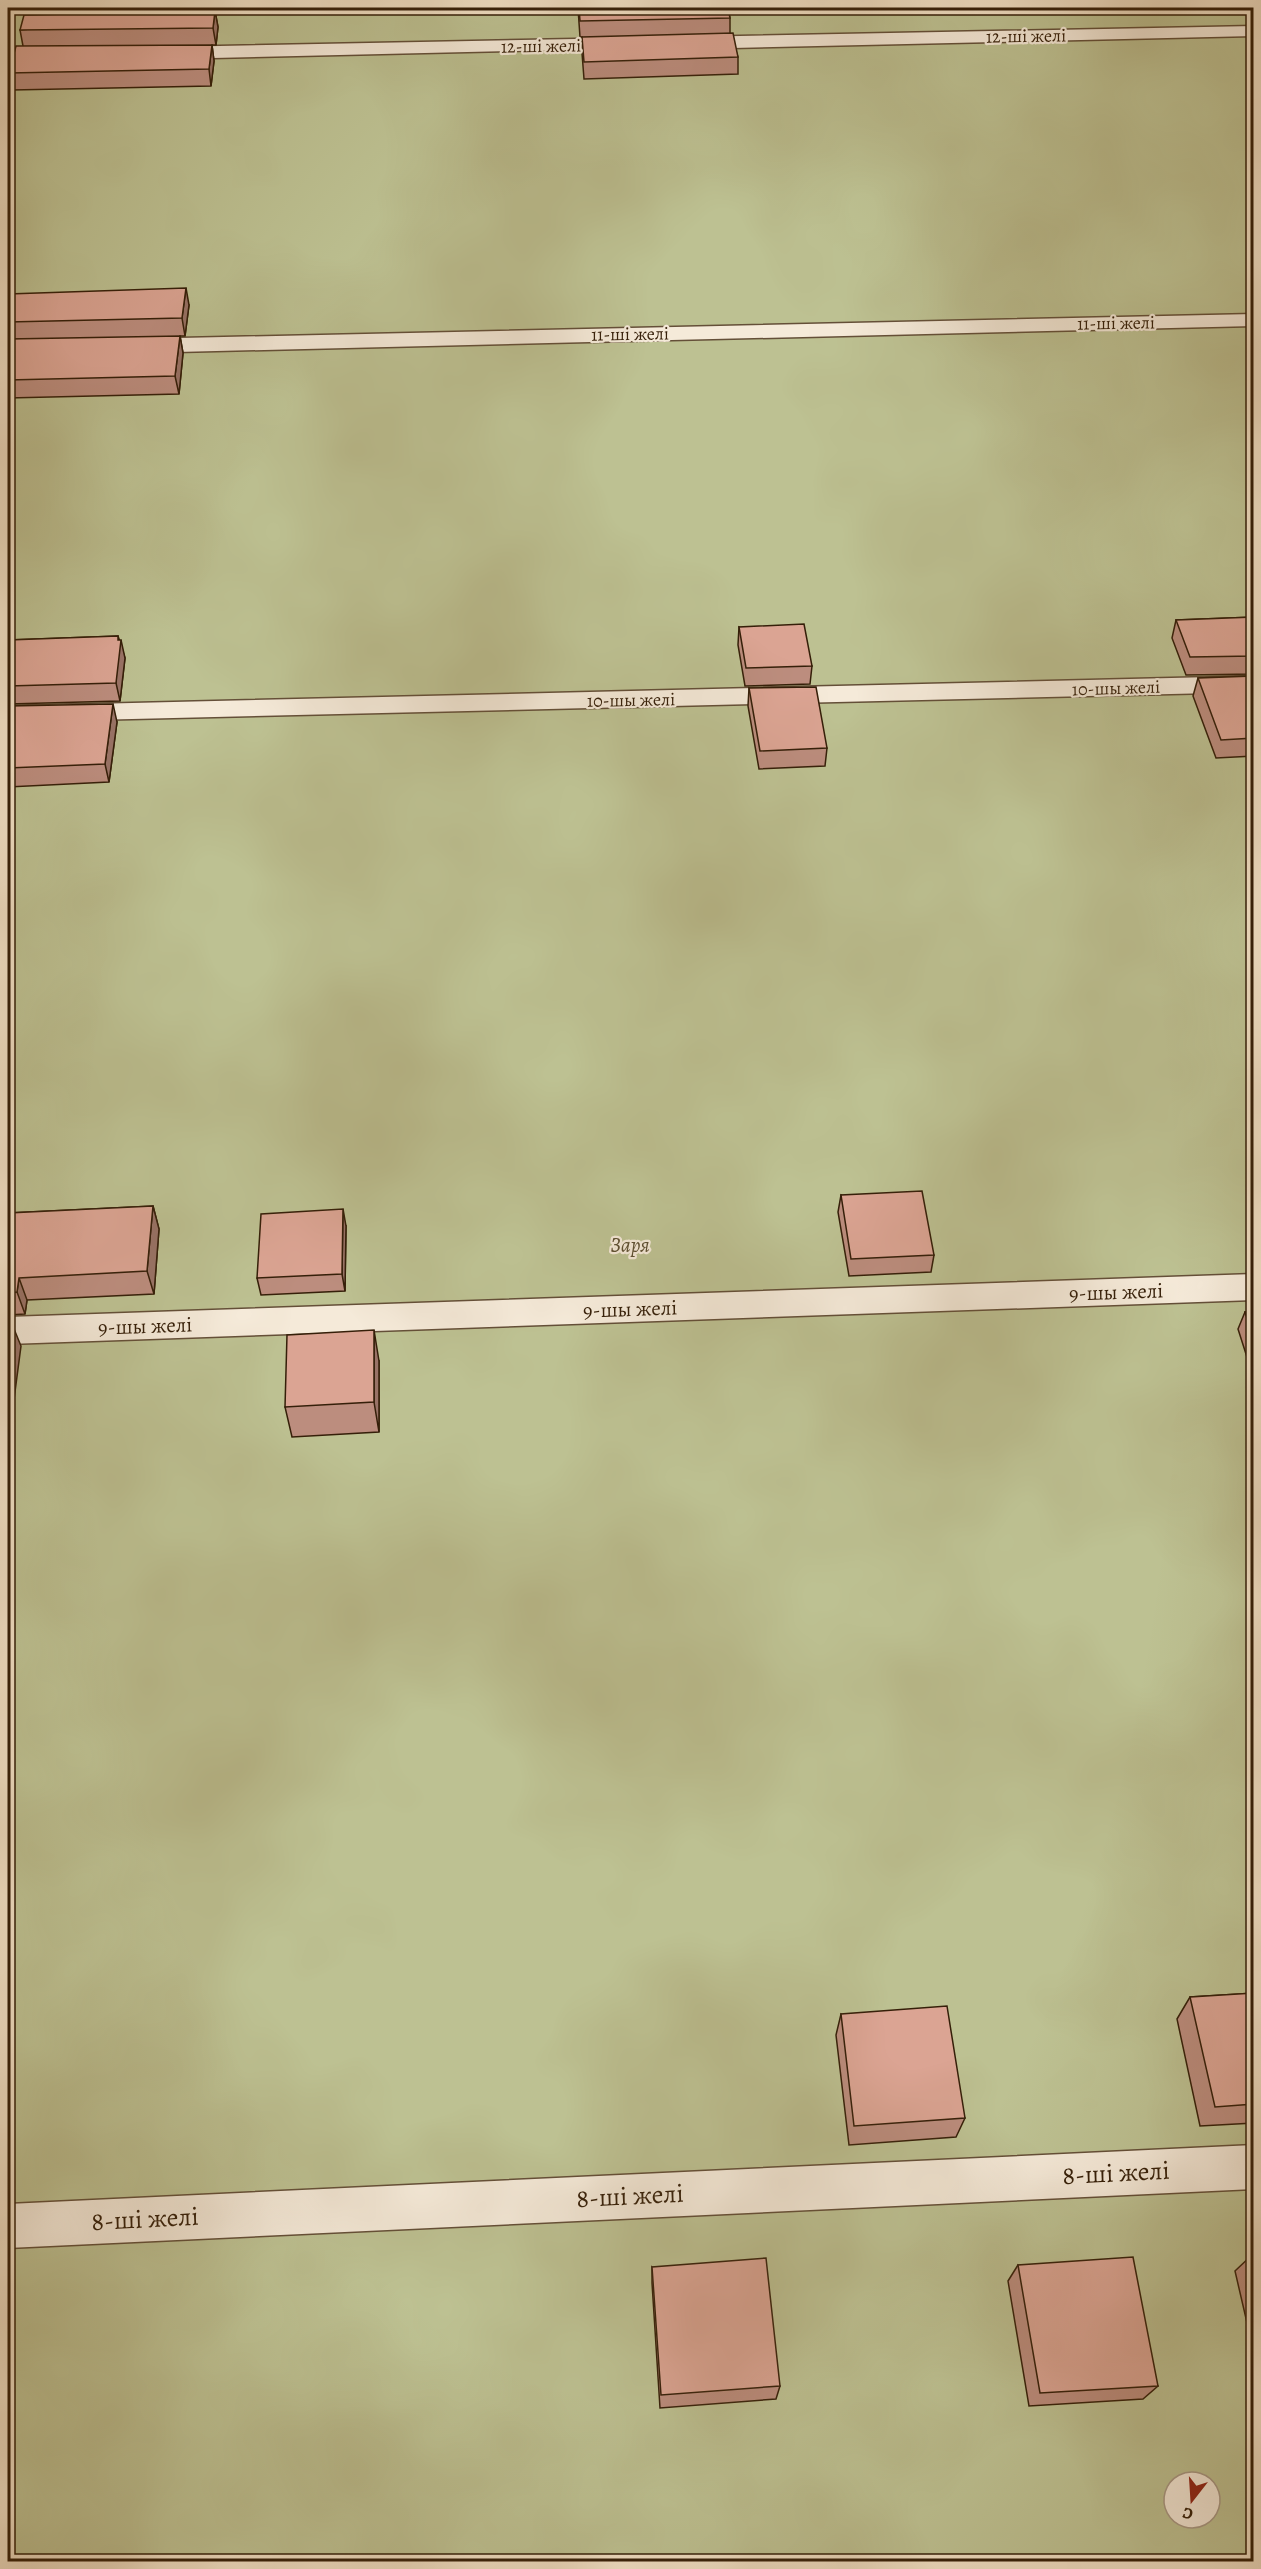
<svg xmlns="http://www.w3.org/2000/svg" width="1261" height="2569" font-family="Alegreya,serif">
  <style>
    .green { fill: #bdc192; stroke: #79704e; stroke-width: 1.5; fill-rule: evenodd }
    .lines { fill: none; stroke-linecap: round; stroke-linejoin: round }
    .lane-casing { stroke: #644f38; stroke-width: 3 }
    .lane { fill: #f5ead9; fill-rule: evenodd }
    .wall { fill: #bc8d7e; stroke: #351f09; stroke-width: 1.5 }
    .shaded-wall { fill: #997367; stroke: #351f09; stroke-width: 1.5 }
    .building { fill: #dba493; stroke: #351f09; stroke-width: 1.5 }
    .labels { text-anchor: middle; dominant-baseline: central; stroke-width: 4.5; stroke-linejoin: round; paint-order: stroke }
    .far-street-label { font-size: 18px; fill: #351f09; stroke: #f5ead9 }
    .park-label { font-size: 21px; font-style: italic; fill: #5e5032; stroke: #f5ead9 }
    .street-label { font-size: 21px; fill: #351f09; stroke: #f5ead9 }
    .near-street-label { font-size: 26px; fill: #351f09; stroke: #f5ead9 }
  </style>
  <rect width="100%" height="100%" fill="#f0dfc4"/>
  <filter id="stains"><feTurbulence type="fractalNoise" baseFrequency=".00333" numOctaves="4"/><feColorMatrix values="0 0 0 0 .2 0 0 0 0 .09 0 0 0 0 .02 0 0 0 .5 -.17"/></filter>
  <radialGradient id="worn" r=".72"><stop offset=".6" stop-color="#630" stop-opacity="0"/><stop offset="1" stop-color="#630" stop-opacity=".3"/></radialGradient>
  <!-- green -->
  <path class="green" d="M8 8H1253V2561L8 2562ZM1174 2482H1210V2518H1174Z"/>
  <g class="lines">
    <!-- lane casing -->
    <g class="lane-casing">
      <g id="lane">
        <polygon points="1254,26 1254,36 691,49 685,47 682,43 685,39 691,37"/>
        <polygon points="628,38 634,40 637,44 634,48 170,59 163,57 161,53 163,49 170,47"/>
        <polygon points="58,48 65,50 67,54 65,58 8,60 8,49"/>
        <polygon points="1254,314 1254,326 137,353 129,351 126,346 129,341 137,339"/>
        <polygon points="1254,676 1254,692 8,722 8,706"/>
        <polygon points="1254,1274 1254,1300 8,1344 8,1317"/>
        <polygon points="1254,2145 1254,2189 8,2248 8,2204"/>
      </g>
    </g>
    <!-- lane -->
    <use href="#lane" class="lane"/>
  </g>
  <!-- wall -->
  <g class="wall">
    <polygon points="578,8 728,8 730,18 730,33 738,57 738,74 584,79 582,53 582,37 580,37"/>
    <polygon points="215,11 218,27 216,45 212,45 214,61 211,86 12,90 9,73 23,46 20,30"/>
    <polygon points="8,294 189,305 185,336 180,336 183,353 179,394 8,398"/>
    <polygon points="1254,617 1254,674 1186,675 1172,638 1176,620"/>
    <polygon points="739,627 812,666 810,684 745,686 738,645"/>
    <polygon points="118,636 125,658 120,701 8,704 8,640"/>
    <polygon points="1254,676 1254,756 1216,758 1193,696 1198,678"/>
    <polygon points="749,688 827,748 825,766 759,769 748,706"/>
    <polygon points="8,706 117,722 109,782 8,787"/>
    <polygon points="841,1195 934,1255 931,1272 849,1276 838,1212"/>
    <polygon points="153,1206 159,1229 154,1294 27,1300 25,1314 8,1315 8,1213"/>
    <polygon points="346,1226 345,1291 261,1295 257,1278"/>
    <polygon points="1245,1312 1254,1312 1254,1379 1238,1329"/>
    <polygon points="379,1361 379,1432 292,1437 285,1407"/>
    <polygon points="1254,1993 1254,2123 1200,2126 1177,2019 1190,1997"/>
    <polygon points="841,2014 965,2118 956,2137 849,2145 836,2035"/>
    <polygon points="1252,2255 1254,2255 1254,2353 1235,2271"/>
    <polygon points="1018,2265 1158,2386 1143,2399 1029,2406 1008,2281"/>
    <polygon points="652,2267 780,2386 776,2399 660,2408 652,2283"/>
  </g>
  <!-- shaded-wall -->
  <g class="shaded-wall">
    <polygon points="215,11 218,27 216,45 213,28"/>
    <polygon points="212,45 214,61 211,86 209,69"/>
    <polygon points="186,288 189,305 185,336 182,318"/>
    <polygon points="180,336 183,353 179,394 175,376"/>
    <polygon points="118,636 120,647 121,640 125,658 120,701 116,683"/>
    <polygon points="113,704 117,722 109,782 105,764"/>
    <polygon points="153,1206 159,1229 154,1294 147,1271"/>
    <polygon points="343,1209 346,1226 345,1291 342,1274"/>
    <polygon points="19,1278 27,1300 25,1314 17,1292"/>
    <polygon points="12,1324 21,1346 8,1445 8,1358"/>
    <polygon points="374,1330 379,1361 379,1432 374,1402"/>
  </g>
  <!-- building -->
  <g class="building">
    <polygon points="579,8 728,8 730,18 580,21"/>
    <polygon points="215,11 213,28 20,30 24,15"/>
    <polygon points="733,33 738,57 584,62 582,37"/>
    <polygon points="212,45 209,69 9,73 16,46"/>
    <polygon points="186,288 182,318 8,322 8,294"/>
    <polygon points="180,336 175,376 8,380 8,339"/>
    <polygon points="1254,617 1254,656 1190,657 1176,620"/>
    <polygon points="804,624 812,666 746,668 739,627"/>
    <polygon points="118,636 118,640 121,640 116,683 8,686 8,640"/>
    <polygon points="1254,676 1254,738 1221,740 1198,678"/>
    <polygon points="816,687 827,748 760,751 749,688"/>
    <polygon points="113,704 105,764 8,768 8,706"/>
    <polygon points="922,1191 934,1255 851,1259 841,1195"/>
    <polygon points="153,1206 147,1271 19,1278 17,1292 8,1293 8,1213"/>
    <polygon points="343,1209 342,1274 257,1278 261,1214"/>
    <polygon points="1245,1312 1254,1312 1254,1341"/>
    <polygon points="8,1324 12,1324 8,1358"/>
    <polygon points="374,1330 374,1402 285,1407 287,1335"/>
    <polygon points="1254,1993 1254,2104 1215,2107 1190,1997"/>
    <polygon points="947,2006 965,2118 854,2126 841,2014"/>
    <polygon points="1133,2257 1158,2386 1040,2393 1018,2265"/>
    <polygon points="766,2258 780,2386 661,2395 652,2267"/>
  </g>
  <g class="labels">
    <!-- far-street labels -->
    <g class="far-street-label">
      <text transform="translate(1026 36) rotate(-1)">12-ші желі</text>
      <text transform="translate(541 46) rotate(-1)">12-ші желі</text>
      <text transform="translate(1116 323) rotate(-1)">11-ші желі</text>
      <text transform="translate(630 334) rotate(-1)">11-ші желі</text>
      <text transform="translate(1116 688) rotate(-2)">10-шы желі</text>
      <text transform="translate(631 700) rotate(-1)">10-шы желі</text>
    </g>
    <!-- park labels -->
    <g class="park-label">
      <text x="630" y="1245">Заря</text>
    </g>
    <!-- street labels -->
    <g class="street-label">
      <text transform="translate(1116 1292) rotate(-2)">9-шы желі</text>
      <text transform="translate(630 1309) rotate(-2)">9-шы желі</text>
      <text transform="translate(145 1326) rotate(-2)">9-шы желі</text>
    </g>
    <!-- near-street labels -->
    <g class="near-street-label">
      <text transform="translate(1116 2173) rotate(-3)">8-ші желі</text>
      <text transform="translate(630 2196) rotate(-3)">8-ші желі</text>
      <text transform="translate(145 2219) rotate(-3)">8-ші желі</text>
    </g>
  </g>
  <!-- margin -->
  <rect width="1261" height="2569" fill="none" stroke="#f0dfc4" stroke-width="30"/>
  <rect x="9" y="9" width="1243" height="2551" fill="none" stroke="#351f09" stroke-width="3"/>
  <rect x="15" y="15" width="1231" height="2539" fill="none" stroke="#351f09" stroke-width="1.5"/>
  <!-- north arrow -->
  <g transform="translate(1192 2500) rotate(197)"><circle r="28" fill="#f5ead9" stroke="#a89986" stroke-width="1.5"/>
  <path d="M0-4.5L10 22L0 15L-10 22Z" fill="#8f2418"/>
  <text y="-9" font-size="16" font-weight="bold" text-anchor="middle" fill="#351f09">С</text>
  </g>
  <rect width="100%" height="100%" filter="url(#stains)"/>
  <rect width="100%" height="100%" fill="url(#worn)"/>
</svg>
